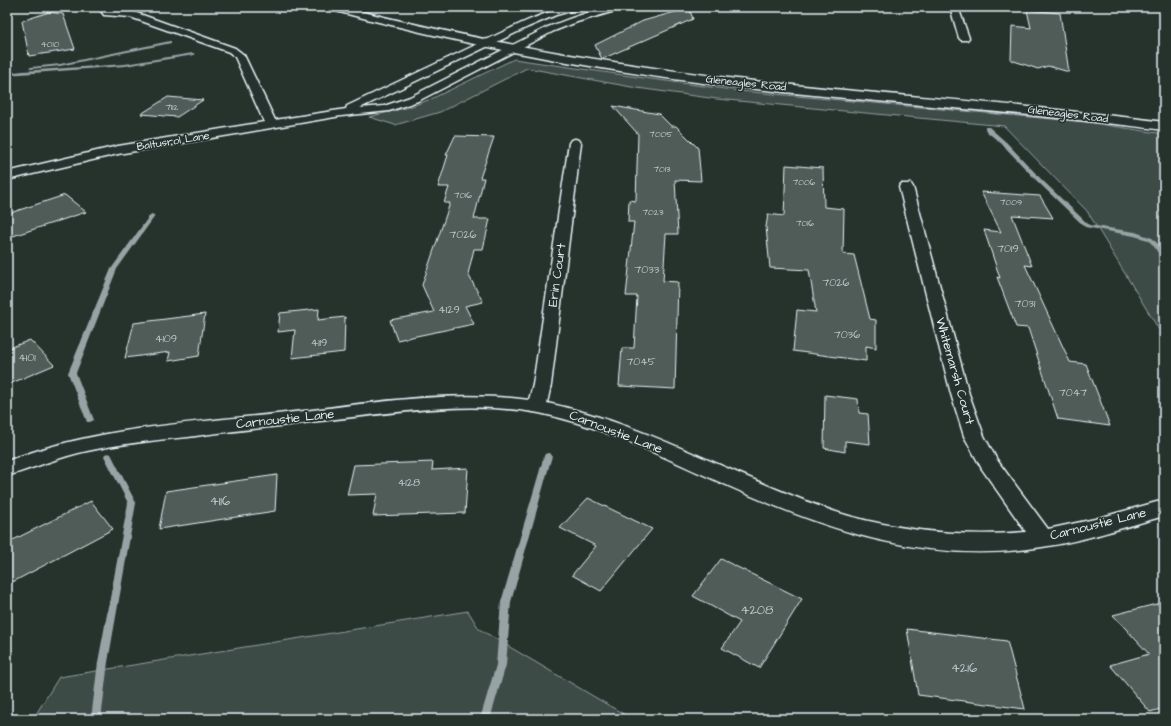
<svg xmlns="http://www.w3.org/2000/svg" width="1171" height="726" font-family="'Architects Daughter',sans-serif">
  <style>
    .green { fill: #3e4b47; stroke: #939ea0 }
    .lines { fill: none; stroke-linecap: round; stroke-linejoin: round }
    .stream { fill: #98a3a5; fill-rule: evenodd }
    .building { fill: #505c59; stroke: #e8f1f8 }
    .minor-casing { stroke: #e8f1f8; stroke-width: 3 }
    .tertiary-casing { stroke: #e8f1f8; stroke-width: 3 }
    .minor { fill: #26332d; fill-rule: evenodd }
    .tertiary { fill: #26332d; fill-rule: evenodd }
    .labels { text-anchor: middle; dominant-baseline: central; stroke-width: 3.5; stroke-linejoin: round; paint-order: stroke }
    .far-number-label { font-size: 9px; fill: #c2ccd0 }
    .far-street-label { font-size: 11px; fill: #e8f1f8; stroke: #26332d }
    .number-label { font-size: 11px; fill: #c2ccd0 }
    .street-label { font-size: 13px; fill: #e8f1f8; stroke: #26332d }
    .near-number-label { font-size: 13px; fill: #c2ccd0 }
  </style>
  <rect width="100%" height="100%" fill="#26332d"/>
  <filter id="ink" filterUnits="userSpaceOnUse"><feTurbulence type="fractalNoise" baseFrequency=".025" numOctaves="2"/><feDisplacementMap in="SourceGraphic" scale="8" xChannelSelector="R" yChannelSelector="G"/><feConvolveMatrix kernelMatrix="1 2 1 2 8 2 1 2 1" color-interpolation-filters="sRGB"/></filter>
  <g filter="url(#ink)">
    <!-- green -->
    <g class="green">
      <polygon points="514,59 644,78 740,91 1086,122 1164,134 1164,338 1087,211 1004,126 717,99 637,88 527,68 440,112 395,125 369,117 409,107 431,99"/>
      <polygon points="468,611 479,629 632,719 33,719 59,677"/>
    </g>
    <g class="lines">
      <!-- stream -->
      <g class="stream">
        <polygon points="170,41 171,41 171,43 60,66 31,69 29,68 31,67 60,64"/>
        <polygon points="193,53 195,54 194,55 125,66 7,75 7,73 23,71 125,64"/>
        <polygon points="985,127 989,127 1007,143 1041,179 1089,225 1135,232 1152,238 1157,243 1164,253 1164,260 1162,259 1153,245 1148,240 1134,236 1085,227 1037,181 1003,145 986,131 985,128"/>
        <polygon points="152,214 155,216 117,269 76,373 94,420 90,422 87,422 68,373 111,269 150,215"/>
        <polygon points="108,453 111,454 112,456 136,503 108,662 101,719 91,719 98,662 128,503 104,456 105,454"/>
        <polygon points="548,453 551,454 552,456 511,602 506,665 490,719 480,719 496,665 501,602 544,456 545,454"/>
      </g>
    </g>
    <!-- building -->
    <g class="building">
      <polygon points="689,8 693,19 602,59 595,45 643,21"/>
      <polygon points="1027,10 1060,13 1069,72 1048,66 1038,69 1011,60 1012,26 1031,28"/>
      <polygon points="49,12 63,14 75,49 29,56 22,21"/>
      <polygon points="168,97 203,100 177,117 141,114"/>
      <polygon points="613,106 659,114 671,126 676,126 698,148 701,181 675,180 678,234 666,234 663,281 678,282 675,389 619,386 622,348 634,348 637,296 626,296 634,222 628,222 629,200 636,201 638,134"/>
      <polygon points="455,136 494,137 480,178 484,178 474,219 490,219 483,249 474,249 468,274 483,302 465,306 474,324 397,340 390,320 434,312 422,285 450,203 444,203 449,187 438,187 448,155 446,155"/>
      <polygon points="786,165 823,168 824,207 844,209 843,254 854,255 870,319 876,320 876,348 866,346 866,361 793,351 797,310 816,312 809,270 770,268 766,227 768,214 784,216"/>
      <polygon points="981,192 1040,196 1053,218 1012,215 1032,266 1025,265 1070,362 1086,364 1110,426 1058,419 1028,328 1016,327 997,277 1000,278 984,230 1001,232"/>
      <polygon points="65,195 86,212 7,238 7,214"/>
      <polygon points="319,309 318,320 345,317 344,352 292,358 295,330 278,332 280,313"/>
      <polygon points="205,314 199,356 168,361 170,352 125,358 134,323"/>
      <polygon points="30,340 54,365 7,385 7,349"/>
      <polygon points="825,395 858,399 859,413 868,414 870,444 845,441 845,452 824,448"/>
      <polygon points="433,462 432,470 468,468 465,513 373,516 377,494 347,495 354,465"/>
      <polygon points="277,475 275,511 159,529 166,491"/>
      <polygon points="588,498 652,529 601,591 572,575 596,546 560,528"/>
      <polygon points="91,501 113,529 7,585 7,543"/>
      <polygon points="721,559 802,599 759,668 722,648 740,622 693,596"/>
      <polygon points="1164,602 1164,708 1150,712 1110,665 1149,654 1113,615"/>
      <polygon points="907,629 1007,641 1025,709 918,695"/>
    </g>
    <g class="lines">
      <!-- minor casing -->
      <g class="minor-casing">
        <g id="minor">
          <path d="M105 7H115L111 11 134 12 235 48 244 55 275 120 346 109 347 106 522 23C541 15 558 7 579 7L578 9 556 15 528 27 360 108 384 106 410 97 548 27C572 18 597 7 623 7L622 9 577 22 554 31 418 101 389 111 341 116 118 154 7 180V172L118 146 264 122 235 57 229 52 130 17 104 15 101 11Z"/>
          <polygon points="950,7 958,7 969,38 967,40 961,40 959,38"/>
          <path d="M575 139 579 140 581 143 551 385 547 403C628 420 700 458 776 489 800 499 824 509 849 516 907 532 967 537 1026 532L982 469 964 436 951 394 899 187 901 184H911L913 187 969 394 984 436 997 460 1048 529 1095 519 1164 500V516C1124 527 1084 541 1042 547 928 566 826 530 724 484 664 458 604 426 539 413 467 400 391 413 319 421 275 427 231 431 188 437 154 440 120 444 87 451 59 457 34 468 7 476V461C96 427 192 423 286 413 366 404 448 389 529 400L533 385 569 143 571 140Z"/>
        </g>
      </g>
      <!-- tertiary casing -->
      <g class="tertiary-casing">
        <path id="tertiary" d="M327 7H344C479 42 616 65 754 81 890 96 1028 104 1164 122V130C1011 110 857 102 703 83 577 67 452 42 328 9Z"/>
      </g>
      <!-- minor -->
      <use href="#minor" class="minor"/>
      <!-- tertiary -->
      <use href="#tertiary" class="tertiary"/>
    </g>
  </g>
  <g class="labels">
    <!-- far-number labels -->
    <g class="far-number-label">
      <text x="50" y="44">4010</text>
      <text x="172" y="107">7112</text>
      <text x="661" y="134">7005</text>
      <text x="662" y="169">7013</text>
      <text x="804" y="182">7006</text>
      <text x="463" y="195">7016</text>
      <text x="1011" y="202">7009</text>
      <text x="653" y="212">7023</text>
      <text x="805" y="223">7016</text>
    </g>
    <!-- far-street labels -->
    <g class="far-street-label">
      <text transform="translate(746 83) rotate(6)">Gleneagles Road</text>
      <text transform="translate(1068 114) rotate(7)">Gleneagles Road</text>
      <text transform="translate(173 141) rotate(-9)">Baltusrol Lane</text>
    </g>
    <!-- number labels -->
    <g class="number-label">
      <text x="463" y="234">7026</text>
      <text x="1008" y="248">7019</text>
      <text x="647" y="269">7033</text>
      <text x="836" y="282">7026</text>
      <text x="1025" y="303">7031</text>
      <text x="449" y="309">4129</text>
      <text x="847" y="334">7036</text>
      <text x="166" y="338">4109</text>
      <text x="319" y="342">4119</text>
      <text x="27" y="357">4101</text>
      <text x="641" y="361">7045</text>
      <text x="1073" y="392">7047</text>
      <text x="409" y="482">4128</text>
    </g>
    <!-- street labels -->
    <g class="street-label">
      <text transform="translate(557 275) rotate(-82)">Erin Court</text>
      <text transform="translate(955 371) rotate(74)">Whitemarsh Court</text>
      <text transform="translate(285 419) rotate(-6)">Carnoustie Lane</text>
      <text transform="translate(616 432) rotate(21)">Carnoustie Lane</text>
      <text transform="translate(1098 524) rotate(-14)">Carnoustie Lane</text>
    </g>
    <!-- near-number labels -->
    <g class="near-number-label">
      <text x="220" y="501">4116</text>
      <text x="757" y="610">4208</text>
      <text x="964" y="668">4216</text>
    </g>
  </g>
  <!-- margin -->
  <rect width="1171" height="726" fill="none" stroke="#26332d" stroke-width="24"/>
  <rect x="12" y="12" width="1147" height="702" fill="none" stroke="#e8f1f8" stroke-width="1.5" filter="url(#ink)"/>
</svg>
